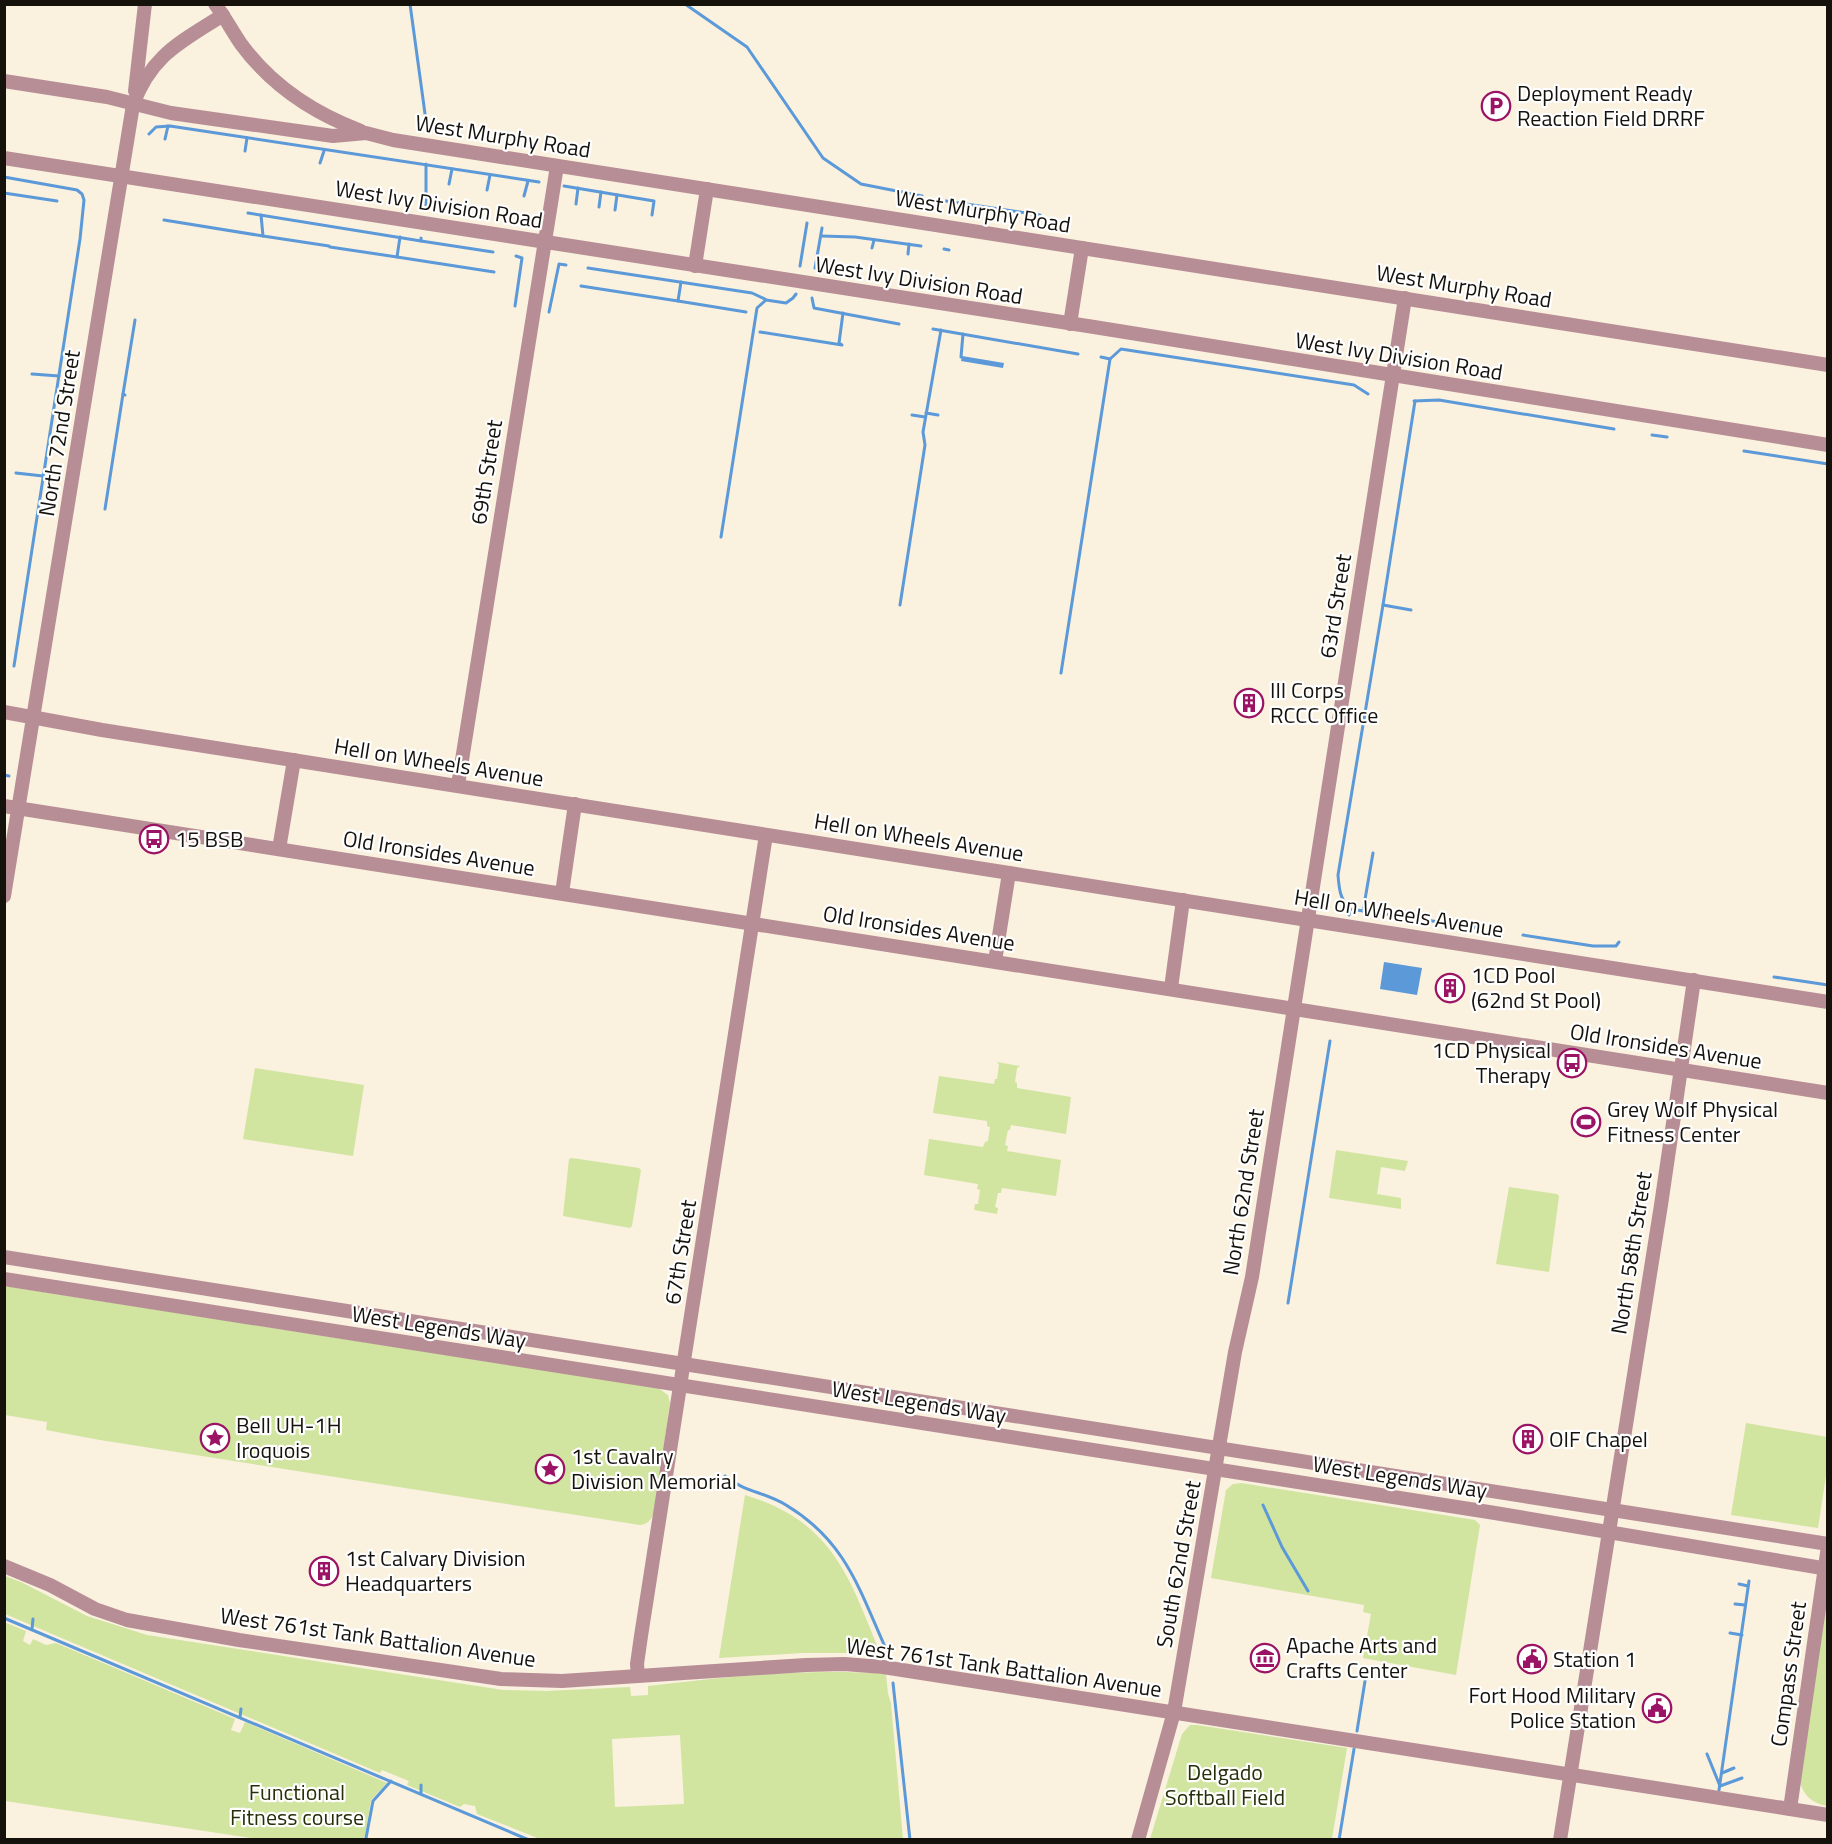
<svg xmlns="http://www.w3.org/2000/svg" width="1832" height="1844" font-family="'Titillium Web',sans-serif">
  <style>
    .green { fill: #d1e4a0; fill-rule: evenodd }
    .water { fill: #5b99d9 }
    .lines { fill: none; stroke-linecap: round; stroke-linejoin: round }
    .stream { stroke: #5b99d9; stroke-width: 3 }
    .minor { stroke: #b88e96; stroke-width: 14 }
    .labels { text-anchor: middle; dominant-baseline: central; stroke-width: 4.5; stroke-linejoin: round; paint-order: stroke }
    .poi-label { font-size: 22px; fill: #15120c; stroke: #fff; text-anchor: start }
    .street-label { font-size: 22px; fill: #15120c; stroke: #fff }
    .park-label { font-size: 22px; fill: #272f09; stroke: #fff }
  </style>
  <rect width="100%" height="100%" fill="#faf1df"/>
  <!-- green -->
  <g class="green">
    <polygon points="997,1062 1020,1066 1017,1068 1015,1082 1017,1083 1017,1088 1071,1097 1066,1134 1011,1125 1010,1130 1008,1130 1005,1145 1008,1146 1007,1151 1061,1160 1056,1196 1002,1188 1001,1193 998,1193 995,1207 998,1208 997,1214 974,1210 975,1204 978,1204 980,1190 977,1189 978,1184 924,1175 929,1139 983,1147 985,1142 988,1141 990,1127 987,1126 987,1121 933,1113 939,1076 994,1084 995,1079 997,1079 999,1065"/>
    <polygon points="255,1068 364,1085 353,1156 243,1139"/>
    <polygon points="1336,1150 1408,1161 1405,1171 1381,1167 1377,1194 1401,1198 1401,1209 1329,1198"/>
    <polygon points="572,1158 639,1168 641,1170 632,1226 630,1228 563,1216 569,1159"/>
    <polygon points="1509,1187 1557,1194 1559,1196 1549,1272 1496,1264"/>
    <path d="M4 1286 658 1388 668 1395 670 1403 654 1513C651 1520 648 1524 640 1525L100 1440 46 1430 47 1422 5 1415Z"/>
    <polygon points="1746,1423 1827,1437 1827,1469 1818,1528 1731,1515"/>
    <polygon points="1241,1483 1475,1520 1480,1525 1456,1675 1363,1658 1371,1614 1363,1612 1364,1605 1211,1578 1226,1490 1233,1484"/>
    <path d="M745 1495C832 1521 849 1576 880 1653H802L719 1658Z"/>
    <path d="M5 1576 21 1582 87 1616 147 1635 503 1690 546 1691 630 1687 631 1696 648 1695V1686C726 1677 806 1668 886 1674L888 1694 891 1703 903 1839H540L477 1814 475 1806 464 1804 460 1807 407 1785 409 1781 382 1770 380 1773 5 1614ZM680 1735 684 1804 615 1807 612 1739Z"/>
    <path d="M1827 1589V1806C1811 1803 1803 1795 1799 1779Z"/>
    <polygon points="4,1622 26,1631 23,1641 30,1645 33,1639 46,1645 56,1643 235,1719 231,1730 240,1733 245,1722 387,1783 371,1800 365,1836 361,1840 257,1839 5,1801"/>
    <polygon points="1190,1725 1197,1725 1347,1748 1332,1839 1150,1839 1182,1734"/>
  </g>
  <!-- water -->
  <g class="water">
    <polygon points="962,356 1004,363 1003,368 961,361"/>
    <polygon points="1384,962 1422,968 1417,995 1380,989"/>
  </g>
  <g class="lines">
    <!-- stream -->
    <g class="stream">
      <polyline points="410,4 426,121"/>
      <polyline points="685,4 747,47 823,158 861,184 922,196"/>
      <polyline points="149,134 156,127 170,126 539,182"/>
      <polyline points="165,139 168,126"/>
      <polyline points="245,151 247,138"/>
      <polyline points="320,163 324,151"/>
      <polyline points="4,177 77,190 82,194 84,200 80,239 14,666"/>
      <polyline points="449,184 452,169"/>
      <polyline points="564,186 654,201 652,215"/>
      <polyline points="487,190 490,175"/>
      <polyline points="4,193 57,201"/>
      <polyline points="524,196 528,181"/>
      <polyline points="946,201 1040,215"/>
      <polyline points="576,204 578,188"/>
      <polyline points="426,207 426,164"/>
      <polyline points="599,207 601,192"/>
      <polyline points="615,210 617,195"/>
      <polyline points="248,213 421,241"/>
      <polyline points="164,220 263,236 261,215"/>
      <polyline points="263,236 329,246"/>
      <polyline points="821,236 855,237 921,246"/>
      <polyline points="421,238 421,241 493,252"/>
      <polyline points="330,247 397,257 400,237"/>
      <polyline points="872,248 874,240"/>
      <polyline points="944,249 949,250"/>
      <polyline points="908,254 909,244"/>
      <polyline points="397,257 494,272"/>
      <polyline points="800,266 807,223"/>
      <polyline points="588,268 752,293 765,299"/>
      <polyline points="815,268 822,228"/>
      <polyline points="581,286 678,301 681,282"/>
      <polyline points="812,298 814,308 899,324"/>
      <polyline points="678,301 746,312"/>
      <polyline points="515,306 522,258 516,256"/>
      <polyline points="549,312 559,264 566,265"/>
      <polyline points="933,329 1078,354"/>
      <polyline points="760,332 842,345 839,343 843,313"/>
      <polyline points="961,357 963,334"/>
      <polyline points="1110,359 1121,349 1354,385 1368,394"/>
      <polyline points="32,374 59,376"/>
      <polyline points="125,395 123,394 135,320"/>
      <polyline points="1414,401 1439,400 1614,429"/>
      <polyline points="926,413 938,415"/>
      <polyline points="912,415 925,417"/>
      <polyline points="1652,435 1667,437"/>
      <polyline points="1744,451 1828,464"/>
      <polyline points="16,473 43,476"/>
      <polyline points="105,509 123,394"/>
      <polyline points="721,537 757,308 766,300 786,303 793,298 796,294"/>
      <polyline points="900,605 925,445 923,432 941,330"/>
      <polyline points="1383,605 1411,610"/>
      <polyline points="1061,673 1110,359 1101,357"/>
      <polyline points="4,775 9,776"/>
      <path d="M1350 909C1340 900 1339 888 1338 875L1383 605 1415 401"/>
      <polyline points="1363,911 1373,853"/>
      <polyline points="1349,915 1350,909 1480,928"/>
      <polyline points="1523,935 1593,946 1616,946 1619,942"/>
      <polyline points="1774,977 1828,985"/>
      <polyline points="1288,1303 1330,1041"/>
      <path d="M725 1476C744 1492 765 1492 786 1505 846 1541 859 1589 886 1649"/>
      <polyline points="1263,1505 1282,1547 1308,1591"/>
      <polyline points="1739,1584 1748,1586"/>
      <polyline points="1735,1604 1745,1605"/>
      <polyline points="4,1618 529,1840"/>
      <polyline points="32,1629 33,1619"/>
      <polyline points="1730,1633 1742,1635"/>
      <polyline points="893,1683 910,1840"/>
      <polyline points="240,1717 241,1709"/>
      <polyline points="1357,1731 1365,1681"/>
      <polyline points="1707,1754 1720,1786 1742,1778"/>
      <polyline points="1722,1773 1734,1768"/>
      <polyline points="1719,1790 1749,1581"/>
      <polyline points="421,1793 421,1785"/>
      <polyline points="364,1840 366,1838 373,1801 391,1781"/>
      <polyline points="1339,1840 1354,1749"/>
    </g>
    <!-- minor -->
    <g class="minor">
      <path d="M215 4C225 17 232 31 241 44 271 85 313 113 361 131"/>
      <polyline points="4,81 107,97 171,113 333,136 366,133 393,140 1828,365"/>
      <polyline points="135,91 145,4"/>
      <polyline points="4,158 1094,327 1828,445"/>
      <polyline points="695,266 707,189"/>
      <polyline points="1070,324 1082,248"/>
      <polyline points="4,712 102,730 1828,1002"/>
      <polyline points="458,785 557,166"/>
      <polyline points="4,806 1828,1093"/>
      <polyline points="279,849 294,760"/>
      <polyline points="562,893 575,804"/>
      <path d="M4 896 133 105C151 55 181 42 223 15"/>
      <polyline points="995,961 1009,873"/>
      <polyline points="1171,988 1183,900"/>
      <polyline points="4,1257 1828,1544"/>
      <polyline points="4,1279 1495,1513 1828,1569"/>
      <polyline points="4,1566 50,1585 95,1609 127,1620 239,1640 501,1679 562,1681 806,1665 844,1664 883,1667 1828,1815"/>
      <polyline points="638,1676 637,1664 641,1636 766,835"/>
      <polyline points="1790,1809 1828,1546"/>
      <polyline points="1138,1840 1174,1712 1235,1352 1252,1277 1405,298"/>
      <polyline points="1560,1840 1661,1205 1694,980"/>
    </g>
  </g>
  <!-- icons -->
  <defs>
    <g id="parking-ring" transform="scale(1.5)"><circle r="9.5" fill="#fff" stroke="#9b1364" stroke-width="1.5"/><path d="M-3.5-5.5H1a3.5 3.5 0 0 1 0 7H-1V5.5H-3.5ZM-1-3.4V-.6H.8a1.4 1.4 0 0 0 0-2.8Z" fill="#9b1364"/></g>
    <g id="building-ring" transform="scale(1.5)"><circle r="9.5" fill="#fff" stroke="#9b1364" stroke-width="1.5"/><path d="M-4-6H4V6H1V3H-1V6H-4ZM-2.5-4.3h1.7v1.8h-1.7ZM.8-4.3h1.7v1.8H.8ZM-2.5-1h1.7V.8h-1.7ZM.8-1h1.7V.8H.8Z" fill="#9b1364"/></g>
    <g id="bus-ring" transform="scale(1.5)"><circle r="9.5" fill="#fff" stroke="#9b1364" stroke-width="1.5"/><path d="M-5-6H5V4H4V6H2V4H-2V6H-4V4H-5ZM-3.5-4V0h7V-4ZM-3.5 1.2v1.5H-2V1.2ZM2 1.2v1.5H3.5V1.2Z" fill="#9b1364"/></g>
    <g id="stadium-ring" transform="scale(1.5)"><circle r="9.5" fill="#fff" stroke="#9b1364" stroke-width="1.5"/><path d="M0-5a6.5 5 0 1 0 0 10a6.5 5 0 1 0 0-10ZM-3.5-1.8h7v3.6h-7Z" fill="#9b1364"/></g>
    <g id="sight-ring" transform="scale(1.5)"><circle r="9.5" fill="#fff" stroke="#9b1364" stroke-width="1.5"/><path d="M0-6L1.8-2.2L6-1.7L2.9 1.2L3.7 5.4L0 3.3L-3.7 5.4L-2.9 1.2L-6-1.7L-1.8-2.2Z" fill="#9b1364"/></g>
    <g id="museum-ring" transform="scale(1.5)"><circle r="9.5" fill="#fff" stroke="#9b1364" stroke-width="1.5"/><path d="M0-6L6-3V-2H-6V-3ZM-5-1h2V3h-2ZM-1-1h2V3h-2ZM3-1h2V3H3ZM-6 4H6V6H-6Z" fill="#9b1364"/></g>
    <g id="civic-ring" transform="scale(1.5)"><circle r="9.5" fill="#fff" stroke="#9b1364" stroke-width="1.5"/><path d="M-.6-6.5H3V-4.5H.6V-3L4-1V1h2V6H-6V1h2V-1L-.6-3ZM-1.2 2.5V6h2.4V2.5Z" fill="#9b1364"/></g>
  </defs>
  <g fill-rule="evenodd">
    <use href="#parking-ring" x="1496" y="106"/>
    <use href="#building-ring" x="1249" y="703"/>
    <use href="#bus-ring" x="154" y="839"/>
    <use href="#building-ring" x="1450" y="988"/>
    <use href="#bus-ring" x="1572" y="1063"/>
    <use href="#stadium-ring" x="1586" y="1122"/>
    <use href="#sight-ring" x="215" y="1438"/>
    <use href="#building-ring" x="1528" y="1439"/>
    <use href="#sight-ring" x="550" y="1469"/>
    <use href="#building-ring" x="324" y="1571"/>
    <use href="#museum-ring" x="1265" y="1658"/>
    <use href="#civic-ring" x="1532" y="1659"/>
    <use href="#civic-ring" x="1657" y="1708"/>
  </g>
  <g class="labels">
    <!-- poi labels -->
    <g class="poi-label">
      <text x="1517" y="93">Deployment Ready<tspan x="1517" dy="25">Reaction Field DRRF</tspan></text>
      <text x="1270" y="690">III Corps<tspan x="1270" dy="25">RCCC Office</tspan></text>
      <text x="175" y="839">15 BSB</text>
      <text x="1471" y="975">1CD Pool<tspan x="1471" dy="25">(62nd St Pool)</tspan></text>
      <text x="1551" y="1050" text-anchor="end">1CD Physical<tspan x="1551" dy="25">Therapy</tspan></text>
      <text x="1607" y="1109">Grey Wolf Physical<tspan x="1607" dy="25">Fitness Center</tspan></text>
      <text x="236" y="1425">Bell UH-1H<tspan x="236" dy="25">Iroquois</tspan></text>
      <text x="1549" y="1439">OIF Chapel</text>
      <text x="571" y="1456">1st Cavalry<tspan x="571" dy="25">Division Memorial</tspan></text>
      <text x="345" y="1558">1st Calvary Division<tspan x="345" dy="25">Headquarters</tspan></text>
      <text x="1286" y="1645">Apache Arts and<tspan x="1286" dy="25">Crafts Center</tspan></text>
      <text x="1553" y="1659">Station 1</text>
      <text x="1636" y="1695" text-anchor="end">Fort Hood Military<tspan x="1636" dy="25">Police Station</tspan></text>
    </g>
    <!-- street labels -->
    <g class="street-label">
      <text transform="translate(503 136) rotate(9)">West Murphy Road</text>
      <text transform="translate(439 204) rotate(9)">West Ivy Division Road</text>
      <text transform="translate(983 211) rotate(9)">West Murphy Road</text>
      <text transform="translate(919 280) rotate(9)">West Ivy Division Road</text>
      <text transform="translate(1464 286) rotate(9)">West Murphy Road</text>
      <text transform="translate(1399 356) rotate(9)">West Ivy Division Road</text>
      <text transform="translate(59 433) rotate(-81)">North 72nd Street</text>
      <text transform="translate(486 472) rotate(-81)">69th Street</text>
      <text transform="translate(1335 606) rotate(-81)">63rd Street</text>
      <text transform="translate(439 762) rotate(9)">Hell on Wheels Avenue</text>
      <text transform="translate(919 837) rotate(9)">Hell on Wheels Avenue</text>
      <text transform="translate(439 853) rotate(9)">Old Ironsides Avenue</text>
      <text transform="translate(1399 913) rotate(9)">Hell on Wheels Avenue</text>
      <text transform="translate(919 928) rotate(9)">Old Ironsides Avenue</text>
      <text transform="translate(1666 1046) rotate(9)">Old Ironsides Avenue</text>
      <text transform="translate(1243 1192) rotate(-81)">North 62nd Street</text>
      <text transform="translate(680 1252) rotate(-81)">67th Street</text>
      <text transform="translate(1631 1253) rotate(-81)">North 58th Street</text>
      <text transform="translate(439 1327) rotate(9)">West Legends Way</text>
      <text transform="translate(919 1402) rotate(9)">West Legends Way</text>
      <text transform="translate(1400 1477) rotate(9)">West Legends Way</text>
      <text transform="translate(1178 1564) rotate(-80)">South 62nd Street</text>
      <text transform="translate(378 1637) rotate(8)">West 761st Tank Battalion Avenue</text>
      <text transform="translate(1004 1667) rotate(8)">West 761st Tank Battalion Avenue</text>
      <text transform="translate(1788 1674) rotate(-82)">Compass Street</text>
    </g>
    <!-- park labels -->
    <g class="park-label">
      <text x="1225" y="1772">Delgado<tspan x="1225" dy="25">Softball Field</tspan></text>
      <text x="297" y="1792">Functional<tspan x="297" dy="25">Fitness course</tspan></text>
    </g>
  </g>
  <!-- border -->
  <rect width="1832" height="1844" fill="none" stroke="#15120c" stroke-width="12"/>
</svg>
